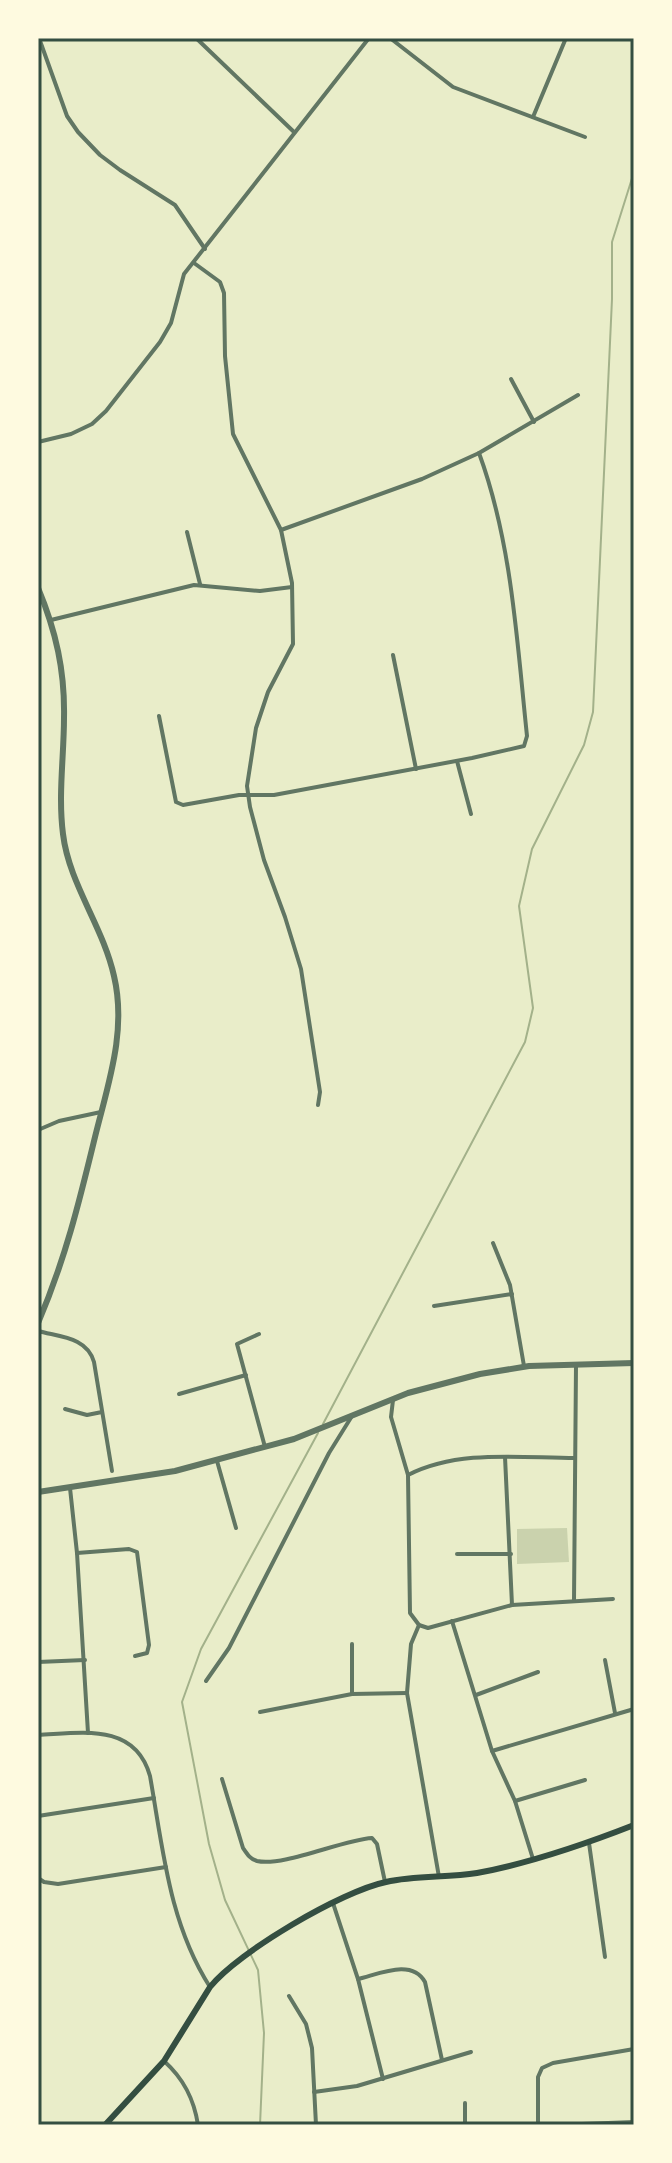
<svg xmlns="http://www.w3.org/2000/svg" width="672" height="2163" font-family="'Sofia Sans Condensed',sans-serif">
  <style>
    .green { fill: #cad2ad }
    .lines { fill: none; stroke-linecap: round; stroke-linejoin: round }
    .stream { stroke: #a3b18a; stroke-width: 2 }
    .minor { stroke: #617663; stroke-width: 4 }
    .tertiary { stroke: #617663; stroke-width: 6 }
    .secondary { stroke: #344e41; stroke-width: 6 }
    .neatline { fill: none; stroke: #344e41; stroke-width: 3 }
  </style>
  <rect width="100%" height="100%" fill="#e9edc9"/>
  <!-- green -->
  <polygon class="green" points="567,1528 569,1562 517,1564 517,1529"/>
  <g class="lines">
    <!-- stream -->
    <g class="stream">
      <polyline points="323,1424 525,1042 533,1008 519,906 532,849 584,745 593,712 612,299 612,242 634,172"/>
      <polyline points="260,2125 264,2033 258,1970 225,1900 209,1844 182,1702 201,1649 318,1433"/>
    </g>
    <!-- minor -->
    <g class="minor">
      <polyline points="39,38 67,116 78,132 100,155 120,170 175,205 205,249"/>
      <polyline points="196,38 294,132"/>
      <polyline points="390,38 453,87 585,137"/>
      <polyline points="533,117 566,38"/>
      <polyline points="194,263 220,282 224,293 225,356 233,434 281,530 292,583 293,644 268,692 256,728 247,786 250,807 264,860 285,917 301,969 320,1092 318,1105"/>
      <polyline points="511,379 534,422"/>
      <polyline points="38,442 71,434 92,424 106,411 160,342 171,323 184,274 369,38"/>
      <polyline points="281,530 422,479 479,453 578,395"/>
      <polyline points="187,532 200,584"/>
      <polyline points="51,620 194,585 260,591 292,587"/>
      <polyline points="393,655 416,769"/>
      <path d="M159 716 176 802 183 805 239 795H274L472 758 524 746 527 736C517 642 512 543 479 453"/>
      <polyline points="457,761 471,814"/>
      <polyline points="38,1022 39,1022"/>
      <polyline points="38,1130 59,1121 101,1112"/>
      <polyline points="493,1243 510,1285 524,1366"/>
      <polyline points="434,1306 512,1294"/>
      <path d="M38 1331C60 1337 87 1337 94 1362L112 1471"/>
      <polyline points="259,1334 237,1344 265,1447"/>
      <polyline points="179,1394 246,1375"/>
      <polyline points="393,1400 391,1417 408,1475 410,1613 419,1625 428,1628 512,1605 613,1599"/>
      <polyline points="65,1409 87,1415 102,1412"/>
      <polyline points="505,1457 512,1605"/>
      <polyline points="217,1461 236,1528"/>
      <path d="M408 1475C459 1449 521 1458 575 1458"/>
      <polyline points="70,1488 77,1553 88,1733"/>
      <polyline points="77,1553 129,1549 137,1552 149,1645 147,1653 135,1656"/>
      <polyline points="457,1554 511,1554"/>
      <polyline points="574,1601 576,1365"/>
      <polyline points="452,1621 492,1751 515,1801 533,1859"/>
      <polyline points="419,1625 411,1644 407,1693 439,1877"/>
      <polyline points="605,1660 615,1713"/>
      <polyline points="38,1662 85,1660"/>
      <polyline points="206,1681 229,1648 329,1453 352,1416"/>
      <polyline points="352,1694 352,1644"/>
      <polyline points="476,1695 538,1672"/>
      <polyline points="260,1712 352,1694 407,1693"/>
      <path d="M38 1735C81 1733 135 1722 150 1776 163 1849 169 1923 210 1987"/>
      <polyline points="492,1751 634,1709"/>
      <path d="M222 1779 243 1848C247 1854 250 1859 257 1861 283 1867 342 1840 372 1838L377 1844 385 1882"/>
      <polyline points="515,1801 585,1780"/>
      <polyline points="38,1816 154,1798"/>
      <polyline points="589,1843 605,1957"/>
      <polyline points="38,1878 44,1882 58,1884 166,1867"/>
      <polyline points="333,1903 358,1979 383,2079"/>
      <path d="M358 1979C379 1974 412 1958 425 1982L442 2060"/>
      <polyline points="289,1996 306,2024 312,2048 316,2125"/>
      <path d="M164 2061C184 2079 194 2099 198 2125"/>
      <polyline points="314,2092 357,2086 471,2052"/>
      <polyline points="465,2103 465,2125"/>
      <polyline points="538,2125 538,2077 542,2068 553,2063 634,2049"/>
      <polyline points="556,2125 634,2122"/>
    </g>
    <!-- tertiary -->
    <g class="tertiary">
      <path d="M38 588C56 631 65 671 64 718 64 756 58 795 63 834 69 884 103 926 114 976 127 1031 108 1084 95 1137 79 1203 65 1260 38 1323"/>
      <polyline points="38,1492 175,1471 294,1439 408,1393 480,1374 529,1366 634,1363"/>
    </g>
    <!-- secondary -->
    <path class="secondary" d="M105 2125 164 2061 210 1987C238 1952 342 1891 386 1882 416 1875 447 1878 477 1873 531 1863 583 1845 634 1825"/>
  </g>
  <!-- border -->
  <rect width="672" height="2163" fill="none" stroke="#fefae0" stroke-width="80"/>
  <rect x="40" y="40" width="592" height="2083" class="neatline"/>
</svg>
